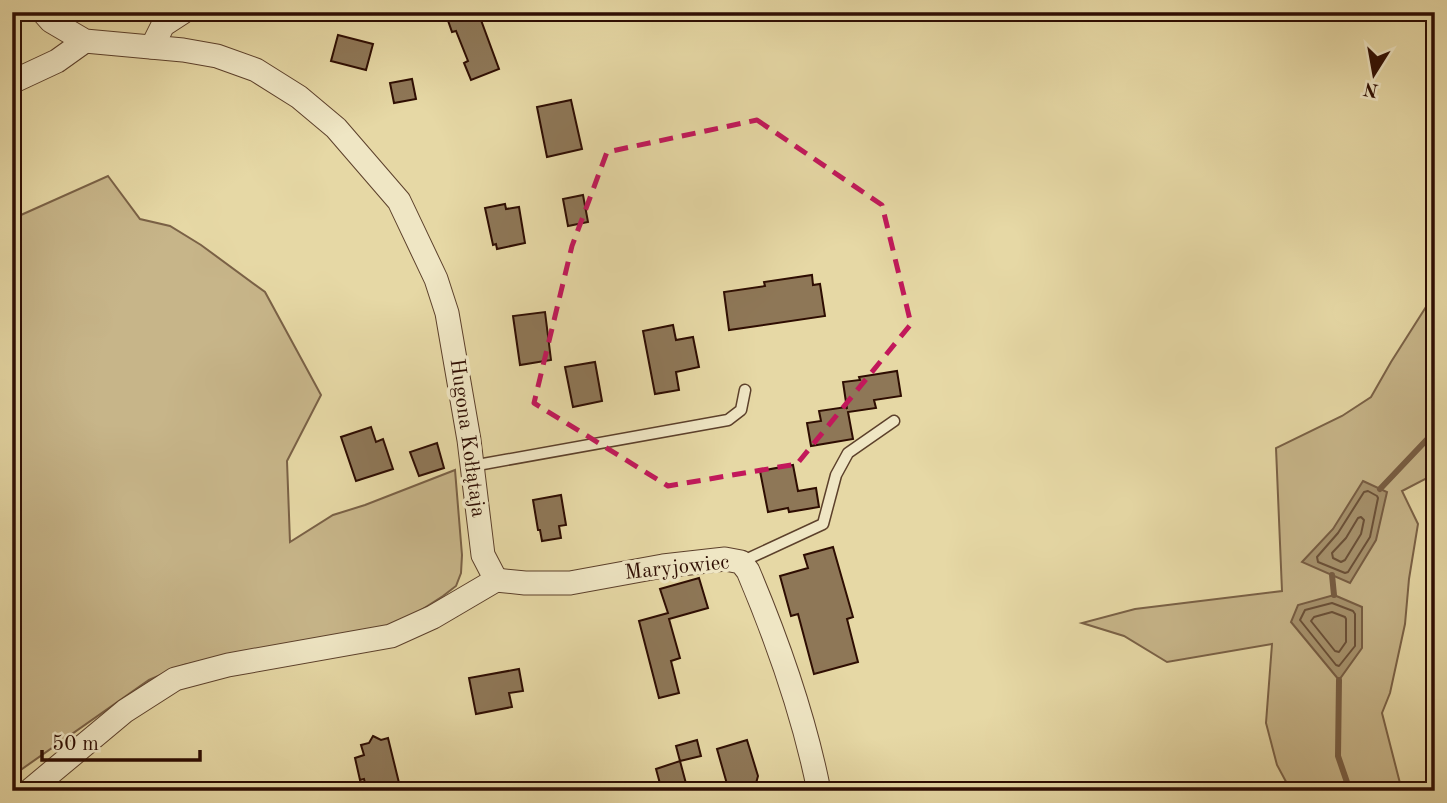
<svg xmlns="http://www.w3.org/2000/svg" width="1447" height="803" font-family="'Old Standard TT',serif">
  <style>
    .green { fill: #c7b589; stroke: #7a6146; stroke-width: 2 }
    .water { fill: #a7936e; stroke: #775d43; stroke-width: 2 }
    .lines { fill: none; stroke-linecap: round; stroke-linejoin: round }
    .shore { stroke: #6a5038; stroke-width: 2 }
    .stream { stroke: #775d43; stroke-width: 6 }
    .building { fill: #8e7757; stroke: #2e0d02; stroke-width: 2 }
    .service-casing { stroke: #5c402b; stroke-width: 13 }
    .minor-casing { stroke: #5c402b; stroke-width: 25 }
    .service { stroke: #efe6c4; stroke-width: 10 }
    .minor { stroke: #efe6c4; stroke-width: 23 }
    .marked { fill: none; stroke: #c2185b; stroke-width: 5; stroke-dasharray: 14 9; stroke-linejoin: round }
    .labels { text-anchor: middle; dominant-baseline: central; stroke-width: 7; stroke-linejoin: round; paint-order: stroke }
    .street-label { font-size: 21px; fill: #2e0d02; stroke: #efe6c4 }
  </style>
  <rect width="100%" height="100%" fill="#e6d8a5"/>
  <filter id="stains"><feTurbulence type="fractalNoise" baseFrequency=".00286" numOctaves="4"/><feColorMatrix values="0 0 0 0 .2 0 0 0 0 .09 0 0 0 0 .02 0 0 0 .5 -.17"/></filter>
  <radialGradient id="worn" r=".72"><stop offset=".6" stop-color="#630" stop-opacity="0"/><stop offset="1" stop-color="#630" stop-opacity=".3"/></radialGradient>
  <!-- green -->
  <g class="green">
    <polygon points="108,176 140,219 170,226 201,245 265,292 321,395 287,461 290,542 333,515 365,505 455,470 462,555 461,573 456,586 443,596 415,614 383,628 254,650 184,665 149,680 12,776 12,219"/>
    <polygon points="1435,267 1435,474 1402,491 1418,524 1409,579 1405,624 1390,693 1382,713 1402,791 1291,791 1277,765 1266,723 1272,644 1167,662 1124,636 1082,623 1135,609 1282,591 1276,448 1342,416 1371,397 1391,362 1431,299 1429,279"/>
  </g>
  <!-- water -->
  <g class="water">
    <polygon points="1363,481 1387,492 1376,540 1350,583 1302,562 1333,529"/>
    <polygon points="1334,595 1362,607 1362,648 1339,680 1291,622 1298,605"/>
  </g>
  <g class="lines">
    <!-- shore -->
    <g class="shore">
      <polygon points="1368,491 1377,496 1378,498 1370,537 1348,572 1345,573 1318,562 1317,557 1338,533 1364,492"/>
      <polygon points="1361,517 1364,520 1361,534 1345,560 1341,562 1333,558 1332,553 1346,538 1358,518"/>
      <polygon points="1332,603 1353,611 1355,614 1355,646 1339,666 1336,665 1300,620 1305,610"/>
      <polygon points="1332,612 1345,617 1346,619 1346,642 1339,652 1335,651 1311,621 1314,617"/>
    </g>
    <!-- stream -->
    <g class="stream">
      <polyline points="1380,489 1435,431"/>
      <polyline points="1332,575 1334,595"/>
      <polyline points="1339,680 1338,756 1350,791"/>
    </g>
  </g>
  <!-- building -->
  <g class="building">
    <polygon points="445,12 478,12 499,69 471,80 464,63 468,61 456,31 452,32"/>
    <polygon points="338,35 373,44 366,70 331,61"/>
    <polygon points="412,79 416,99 394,103 390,83"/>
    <polygon points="571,100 582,149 547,157 537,107"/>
    <polygon points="583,195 588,222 568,226 563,199"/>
    <polygon points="505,204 506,209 519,207 525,243 497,249 496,244 493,245 485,208"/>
    <polygon points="812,275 813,285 820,284 825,316 729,330 724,292 765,286 764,282"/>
    <polygon points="545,312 551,360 520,365 513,316"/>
    <polygon points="673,325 676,340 693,337 699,367 676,372 679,390 655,394 643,331"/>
    <polygon points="595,362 602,401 573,407 565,367"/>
    <polygon points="897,371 901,396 874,400 876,408 848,412 853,439 811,446 807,423 821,421 819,411 846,407 847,409 843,382 860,380 859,377"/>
    <polygon points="371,427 376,442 383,439 393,469 356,481 341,437"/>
    <polygon points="437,443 444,468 419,476 410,452"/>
    <polygon points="793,465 798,491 816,488 819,507 789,512 788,508 768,512 760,471"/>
    <polygon points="561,495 566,525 559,526 561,538 542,541 540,530 538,530 533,500"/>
    <polygon points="833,547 853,617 847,619 858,662 814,674 798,614 791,616 780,576 808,568 804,555"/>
    <polygon points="699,578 708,608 669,619 680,658 671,661 679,693 659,698 639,621 668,613 660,589"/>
    <polygon points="519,669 523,691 509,693 512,707 476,714 469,678"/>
    <polygon points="373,736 381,740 388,738 401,791 367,791 364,779 360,780 355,758 364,755 361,745 369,743"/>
    <polygon points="697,740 701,756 680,761 676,746"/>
    <polygon points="747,740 758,776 755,787 738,791 729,791 717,749"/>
    <polygon points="680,761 688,791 662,791 656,769"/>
  </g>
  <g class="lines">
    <!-- service casing -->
    <g class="service-casing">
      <g id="service">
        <polyline points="472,466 728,420 741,410 745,390"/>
        <polyline points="741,562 823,524 836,475 848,453 894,421"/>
      </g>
    </g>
    <!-- minor casing -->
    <g class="minor-casing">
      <g id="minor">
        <polyline points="43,12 51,21 85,41 183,50 217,56 256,70 299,97 336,128 399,201 436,279 447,313 469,440 483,555 496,580"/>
        <polyline points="152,47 163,25 183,12"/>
        <polyline points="12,82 57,61 85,41"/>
        <path d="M496 580 525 583H570L663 566 725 559 741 562 748 571C778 642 804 715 819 791"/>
        <polyline points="29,791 125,711 175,679 228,665 391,636 433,617 496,580"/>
      </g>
    </g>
    <!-- service -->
    <use href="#service" class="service"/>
    <!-- minor -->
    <use href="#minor" class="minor"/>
  </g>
  <!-- marked area -->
  <path class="marked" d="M757 120 882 205 911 324 797 464 668 486 534 403 572 246 607 152Z"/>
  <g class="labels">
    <!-- street labels -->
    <g class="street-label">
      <text transform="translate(467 438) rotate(82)">Hugona Kołłątaja</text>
      <text transform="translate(677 568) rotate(-6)">Maryjowiec</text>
    </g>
  </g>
  <!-- margin -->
  <rect width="1447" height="803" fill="none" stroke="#e6d8a5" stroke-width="42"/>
  <rect x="14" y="14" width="1419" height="775" fill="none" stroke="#2e0d02" stroke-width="3.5"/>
  <rect x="21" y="21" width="1405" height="761" fill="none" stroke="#2e0d02" stroke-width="2"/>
  <!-- north arrow -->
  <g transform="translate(1374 74) rotate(191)" stroke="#efe6c4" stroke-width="5" paint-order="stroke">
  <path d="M0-5L12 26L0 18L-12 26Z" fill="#2e0d02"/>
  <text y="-10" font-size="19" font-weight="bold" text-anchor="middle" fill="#2e0d02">N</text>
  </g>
  <!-- scale -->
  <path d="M42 750v10h158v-10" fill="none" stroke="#2e0d02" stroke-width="3.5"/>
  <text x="52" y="750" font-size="21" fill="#2e0d02" stroke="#efe6c4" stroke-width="5" paint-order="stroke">50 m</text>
  <rect width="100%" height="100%" filter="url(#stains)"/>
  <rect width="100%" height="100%" fill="url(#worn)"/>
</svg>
